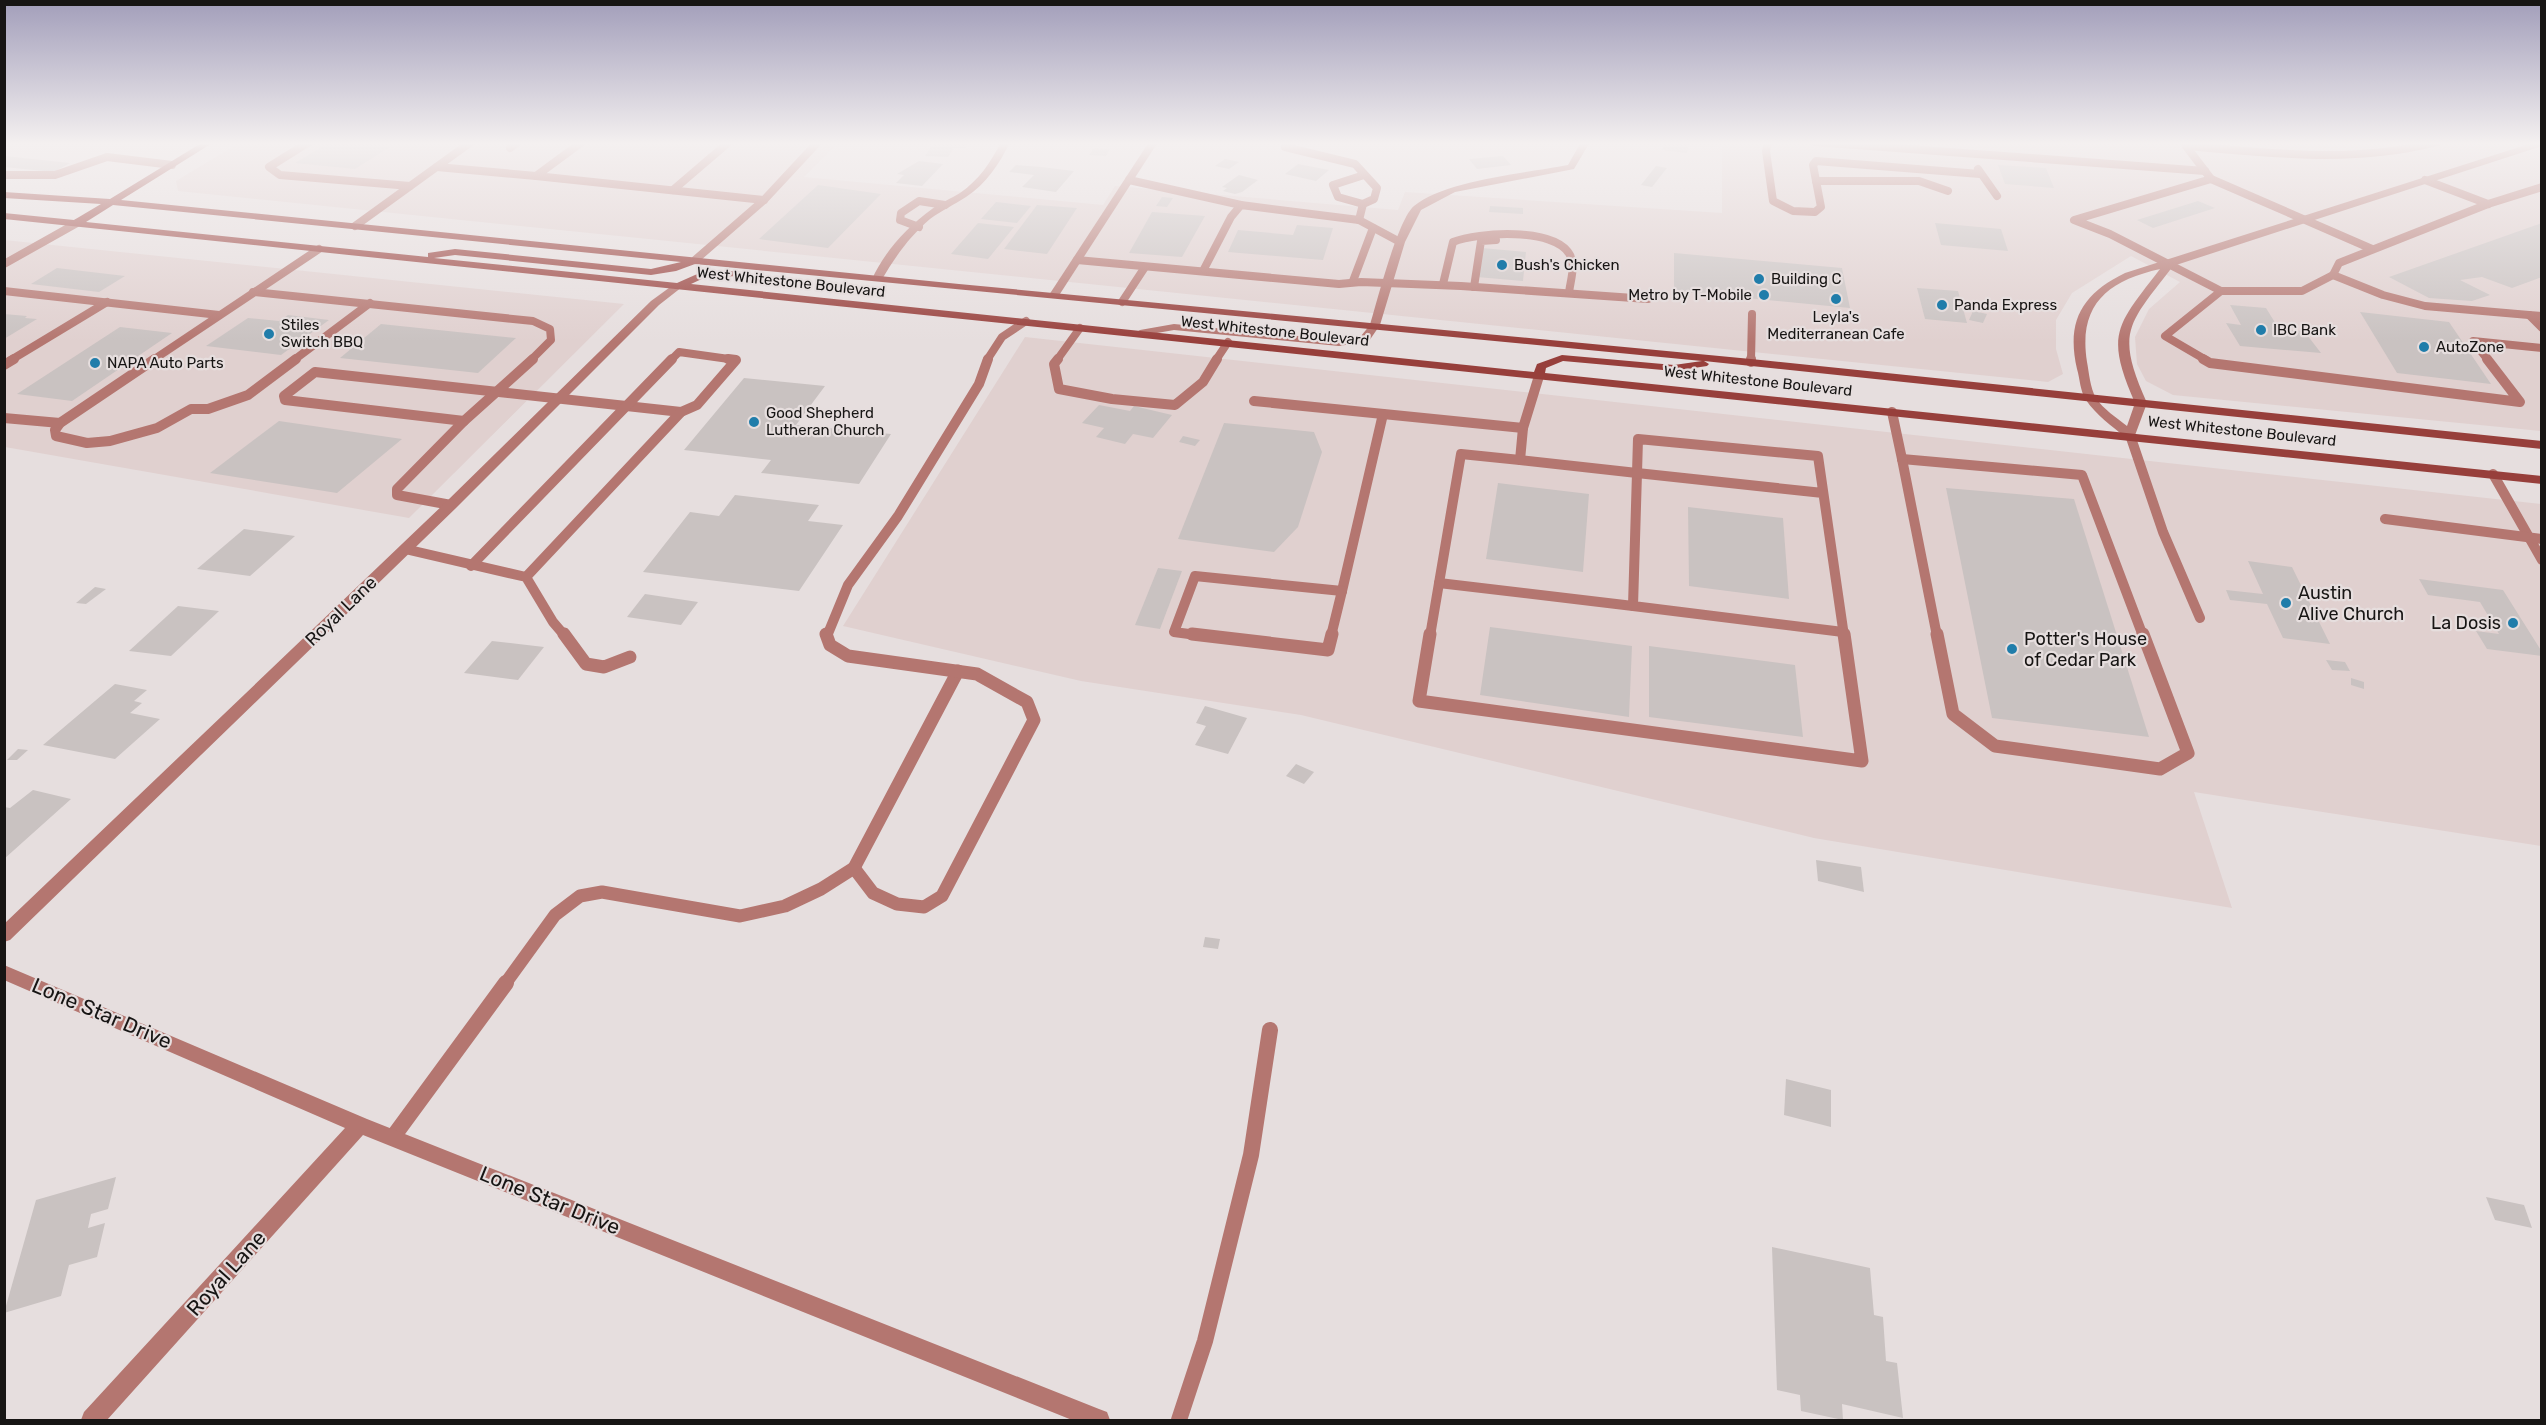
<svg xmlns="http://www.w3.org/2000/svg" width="2546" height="1425" font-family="Rubik,sans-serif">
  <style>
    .built { fill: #e0d0cf }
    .building { fill: #c9c2c1 }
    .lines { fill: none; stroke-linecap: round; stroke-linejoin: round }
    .service-far3 { stroke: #b47670; stroke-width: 8 }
    .service-far2 { stroke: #b47670; stroke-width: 10 }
    .service-far1 { stroke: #b47670; stroke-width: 13 }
    .service { stroke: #b47670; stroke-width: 16 }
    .minor { fill: #b47670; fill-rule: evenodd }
    .secondary { fill: #973f3b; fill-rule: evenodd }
    .poi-dot { fill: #207daa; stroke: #e6dede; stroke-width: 2 }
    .labels { text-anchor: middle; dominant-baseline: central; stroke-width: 4.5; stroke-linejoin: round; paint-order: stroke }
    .far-poi-label { font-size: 15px; fill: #171514; stroke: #e6dede; text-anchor: start }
    .far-street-label { font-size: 15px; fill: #171514; stroke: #e6dede }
    .poi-label { font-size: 18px; fill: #171514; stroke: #e6dede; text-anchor: start }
    .street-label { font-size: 18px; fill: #171514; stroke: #e6dede }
    .near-street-label { font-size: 21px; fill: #171514; stroke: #e6dede }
  </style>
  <rect width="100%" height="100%" fill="#e6dede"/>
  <!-- built -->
  <g class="built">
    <polygon points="839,142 804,177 1103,205 1115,186 1398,210 1405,192 1722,213 1722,143 2541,143 2541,431 2173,395 2146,381 2137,364 2135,337 2149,309 2180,282 2131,256 2072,293 2056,320 2056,349 2063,374 2048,382 178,191 176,181 239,143"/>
    <polygon points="4,240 624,304 409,518 5,447"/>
    <polygon points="1025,337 2541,504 2541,846 2194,792 2232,908 1814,838 1301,715 1081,681 843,626"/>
  </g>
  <!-- building -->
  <g class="building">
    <polygon points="330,142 374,142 371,144 390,147 355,169 295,163"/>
    <polygon points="934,142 968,142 965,148 954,148 948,157 925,156"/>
    <polygon points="1665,142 1690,142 1687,153 1662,150"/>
    <polygon points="1094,148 1110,149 1106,156 1089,155"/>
    <polygon points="4,156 70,163 54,172 4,167"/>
    <polygon points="1503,156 1511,165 1477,169 1469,159"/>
    <polygon points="1225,159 1239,162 1229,169 1215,166"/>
    <polygon points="919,161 943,164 922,186 896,183 904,175 897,174"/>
    <polygon points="1298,164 1329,170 1316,181 1285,174"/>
    <polygon points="1016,165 1041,167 1074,171 1056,192 1022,187 1034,175 1009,172"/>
    <polygon points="1998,165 2046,168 2054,188 2005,184"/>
    <polygon points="1656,166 1667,168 1652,187 1641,185"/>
    <polygon points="1239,175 1258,180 1242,192 1235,194 1223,191 1227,188 1222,187"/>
    <polygon points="818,185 881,194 828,248 759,239"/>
    <polygon points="1162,197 1173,198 1167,207 1156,206"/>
    <polygon points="2198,201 2215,208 2153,228 2137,220"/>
    <polygon points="996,202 1031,206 1017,223 981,219"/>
    <polygon points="1037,205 1077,208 1047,254 1004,249"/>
    <polygon points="1490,206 1523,208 1523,214 1489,212"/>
    <polygon points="1152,212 1205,216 1182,257 1129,253"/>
    <polygon points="978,223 1014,227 988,259 951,254"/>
    <polygon points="1935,223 2001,229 2008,251 1941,245"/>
    <polygon points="2542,223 2542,277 2512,288 2482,277 2460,280 2490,295 2472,301 2429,298 2389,277"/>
    <polygon points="1297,225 1333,228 1323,260 1228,252 1238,230 1293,235"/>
    <polygon points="1482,248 1526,252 1523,281 1477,277"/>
    <polygon points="1674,253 1842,268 1850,308 1674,291"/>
    <polygon points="57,268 125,276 99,292 31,284"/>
    <polygon points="1917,288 1958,291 1967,323 1925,319"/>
    <polygon points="2230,305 2266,308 2279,329 2304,331 2321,353 2240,346 2226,323 2241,325"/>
    <polygon points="1973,311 1987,314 1983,323 1969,320"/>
    <polygon points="2360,312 2449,322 2491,384 2397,373"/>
    <polygon points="4,314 27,316 25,318 37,319 4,339"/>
    <polygon points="288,315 329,320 281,355 206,346 248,318 279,321"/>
    <polygon points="381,324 516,338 478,373 340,358"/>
    <polygon points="120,327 172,333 72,401 17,394"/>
    <polygon points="744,378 825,386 796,425 891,434 859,484 761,473 771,460 684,450"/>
    <polygon points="1099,405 1130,411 1134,406 1172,415 1153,438 1133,434 1125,444 1096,437 1104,428 1082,423"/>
    <polygon points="279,421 402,439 337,493 210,473"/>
    <polygon points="1224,423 1314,432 1322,452 1298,527 1274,552 1178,539"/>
    <polygon points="1183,436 1200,440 1195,446 1179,442"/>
    <polygon points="1498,483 1589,494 1583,572 1486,559"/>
    <polygon points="1946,488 2074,499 2149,737 1992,718"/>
    <polygon points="735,495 819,505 808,521 843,525 799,591 643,572 690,512 719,516"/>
    <polygon points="1688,507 1783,518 1789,599 1689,586"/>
    <polygon points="244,529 295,536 250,576 197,569"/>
    <polygon points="2248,561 2292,567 2330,644 2283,638 2267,604 2230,600 2226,590 2263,594"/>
    <polygon points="1158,568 1182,571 1160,629 1135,625"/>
    <polygon points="2419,579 2503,590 2542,652 2542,656 2487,649 2476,631 2499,634 2480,602 2428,595"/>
    <polygon points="95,587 106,589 86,604 76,603"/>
    <polygon points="645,594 698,602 681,625 627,617"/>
    <polygon points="178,606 219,611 171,656 129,651"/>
    <polygon points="1490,627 1632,646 1629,717 1480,695"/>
    <polygon points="492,641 544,647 518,680 464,673"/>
    <polygon points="1649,646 1795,665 1803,737 1649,717"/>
    <polygon points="2326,660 2345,662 2350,671 2332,670"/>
    <polygon points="2351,678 2364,682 2364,689 2351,685"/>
    <polygon points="115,684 147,690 134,701 142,703 130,713 160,719 115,759 43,745"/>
    <polygon points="1205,706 1247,718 1228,754 1195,745 1206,726 1196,723"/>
    <polygon points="18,749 28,750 17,760 7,760"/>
    <polygon points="1296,764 1314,772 1304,784 1286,776"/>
    <polygon points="33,790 71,799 4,859 4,807 10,808"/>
    <polygon points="1816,860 1861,867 1864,892 1818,881"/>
    <polygon points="1205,937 1220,939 1218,949 1203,947"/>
    <polygon points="1786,1079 1831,1090 1831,1127 1784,1115"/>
    <polygon points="116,1177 108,1209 91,1214 88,1228 105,1223 97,1257 69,1265 61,1296 4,1313 36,1200"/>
    <polygon points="2486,1197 2524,1205 2532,1228 2495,1220"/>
    <polygon points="1772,1247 1870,1268 1874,1315 1883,1317 1886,1361 1897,1363 1903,1418 1842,1404 1843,1420 1801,1411 1800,1395 1777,1390"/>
  </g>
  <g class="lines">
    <!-- service-far3 -->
    <g class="service-far3">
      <polyline points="309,142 269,167 280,175 410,186"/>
      <polyline points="582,142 536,176 764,200"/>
      <polyline points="1768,142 1766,151 1773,201 1793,211 1815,212 1821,207 1813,165 1816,161 1980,174"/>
      <polyline points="1815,142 2205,171"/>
      <path d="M2184 142 2186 146C2271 153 2353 164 2437 142"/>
      <polyline points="2186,146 2211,179 2372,249"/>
      <polyline points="1285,147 1355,164 1377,188 1374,199 1363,204 1359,220"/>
      <polyline points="510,148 518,142"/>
      <polyline points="437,167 536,176"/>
      <polyline points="1978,169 1997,196"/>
      <polyline points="4,175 55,175 107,157 172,165"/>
      <polyline points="1129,180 1241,205"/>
      <polyline points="2425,180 2488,204"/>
      <polyline points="1816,181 1919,181 1948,191"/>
      <polyline points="673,190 729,142"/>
      <polyline points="1363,204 1338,197 1333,185 1364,175"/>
      <polyline points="355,226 471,142"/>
      <polyline points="919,227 900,220 901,213 919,201 945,205"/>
      <polyline points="695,260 764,200 818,142"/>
      <polyline points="1077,260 1339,284 1361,282 1461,286 1648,299"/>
      <polyline points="4,264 77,223"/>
      <polyline points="1204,269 1231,217 1241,205 1359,220 1400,242"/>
      <polyline points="1353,281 1373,228"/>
      <path d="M1443 284 1453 242C1478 232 1555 227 1570 255 1576 266 1570 282 1569 293"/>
      <polyline points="1474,287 1481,241 1496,240"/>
      <polyline points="4,291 219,315"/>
      <polyline points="2221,291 2302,291 2333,275"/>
      <polyline points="253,292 533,321 550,329 551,340 531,360"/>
      <polyline points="1122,302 1145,267"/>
      <polyline points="2529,315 2425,306 2383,295 2333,275 2339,263 2488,204 2542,187"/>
      <polyline points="2542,316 2529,315 2542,328"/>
      <polyline points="11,360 107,302"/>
      <polyline points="153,360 319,249"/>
      <polyline points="294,360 370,303"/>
      <polyline points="671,360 679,352 736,360"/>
      <polyline points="987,360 1002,337 1026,321"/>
      <polyline points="1057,360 1080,328"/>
      <polyline points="1216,360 1228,342"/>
      <polyline points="1751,360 1752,314"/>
      <polyline points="2206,360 2165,336 2221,291 2110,234 2074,220 2211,179"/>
      <polyline points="2488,360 2473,341 2542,348"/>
    </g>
    <!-- service-far2 -->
    <g class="service-far2">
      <polyline points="155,359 60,423 55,430 56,436 87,443 110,441 157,428 191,409 208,409 248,395 296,359"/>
      <polyline points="1058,359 1054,364 1059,389 1112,399 1175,405 1203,382 1217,359"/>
      <polyline points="2203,359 2210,363 2520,402 2487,359"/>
      <polyline points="1751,362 1751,359"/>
      <polyline points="4,365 14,359"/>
      <polyline points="1254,401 1523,428 1539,376"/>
      <polyline points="1892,412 1902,459"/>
      <polyline points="4,418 60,423"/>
      <polyline points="464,421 285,400 284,396 315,372 681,412"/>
      <polyline points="2130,435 2163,532 2200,618"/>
      <polyline points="1902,459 2082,475 2143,636"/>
      <polyline points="1902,459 1937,636"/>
      <polyline points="1520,460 1637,473 1633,606 1843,632"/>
      <polyline points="2493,474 2542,560"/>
      <polyline points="1823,493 1637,473 1638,439 1818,456 1844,636"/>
      <polyline points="451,505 397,495 397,489 464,421 533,359"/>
      <polyline points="2385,519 2542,539"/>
      <polyline points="405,549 526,577 553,622 565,636"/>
      <polyline points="471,566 672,359"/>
      <polyline points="526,577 681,412 697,405 736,360 728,359"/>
      <polyline points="1439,583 1633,606"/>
      <polyline points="1342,591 1383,414"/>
      <polyline points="827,636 848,585 898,516 979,384 988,359"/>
      <polyline points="1204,636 1174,632 1195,576 1342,591"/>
      <polyline points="1331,636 1342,591"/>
      <polyline points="1430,636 1461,454 1520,460 1523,428"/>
    </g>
    <!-- service-far1 -->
    <g class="service-far1">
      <polyline points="564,634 586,664 604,667 630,657"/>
      <polyline points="1192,634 1328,650 1332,634"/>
      <polyline points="1430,634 1419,701 1862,761 1844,634"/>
      <polyline points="1937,634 1953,714 1995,746 2160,769 2188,753 2143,634"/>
      <polyline points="854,868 958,671"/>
      <polyline points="505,984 555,915 580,896 602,892 740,916 785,906 821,889 854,868 873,893 897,904 924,907 942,896 1034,720 1027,702 977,674 848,656 830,645 826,634"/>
    </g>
    <!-- service -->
    <g class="service">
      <polyline points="393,1137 506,983"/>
      <polyline points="1179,1420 1205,1341 1251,1155 1270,1030"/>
    </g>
    <!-- minor -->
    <g class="minor">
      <path d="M1001 142H1010C1000 163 986 184 966 197 954 205 942 210 930 219 909 237 895 257 881 281H873L872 279C885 251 907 227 932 209 941 202 951 199 960 193 979 180 991 162 1001 142Z"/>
      <polygon points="1149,142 1158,142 1058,297 1050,297 1049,295"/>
      <path d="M1581 142H1590L1574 169 1455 192 1421 210 1405 242 1380 325 1369 341 1339 346 1174 330 1140 336 1135 333 1140 330 1174 324 1339 340 1361 336 1370 325C1377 301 1398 219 1414 206 1445 180 1527 173 1568 165Z"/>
      <path d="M2535 142H2542V146L2173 266C2128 325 2115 331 2147 403L2134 438H2126C2112 426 2096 415 2086 400 2080 391 2080 379 2077 369 2066 321 2082 294 2125 273ZM2160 269C2116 326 2105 334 2135 403L2127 426C2117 418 2103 409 2096 398 2090 388 2089 372 2087 362 2078 305 2107 281 2160 269Z"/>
      <polygon points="673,285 682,287 659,305 456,508 10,940 4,942 4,924 446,502 651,301"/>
      <polygon points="4,965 367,1119 1099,1409 1107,1412 1110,1420 1072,1420 363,1135 107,1420 81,1420 84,1412 345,1128 4,980"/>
    </g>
    <!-- secondary -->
    <path class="secondary" d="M203 142H214L121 200 959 284 1751 359 2542 441V449L1704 361 1709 364 1707 366 1674 371 1563 361 1546 368 1545 373 2542 476V484L4 219V213L74 220 101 204 4 198V192L110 199ZM113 205 681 262 651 269 455 249 428 253V257L86 222ZM455 255 651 275 676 271 695 264 1702 361 1674 365 1562 355 1537 364 1534 372 691 284 706 277 740 276V272L736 271H704L677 283 434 258Z"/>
  </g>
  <!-- sky -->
  <linearGradient id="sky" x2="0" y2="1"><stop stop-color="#a29eba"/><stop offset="0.42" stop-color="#f4f0f0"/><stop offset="1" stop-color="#f4f0f0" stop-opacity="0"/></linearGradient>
  <rect width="2546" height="342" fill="url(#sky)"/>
  <!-- markers -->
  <g class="poi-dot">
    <circle cx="1502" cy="265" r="6"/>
    <circle cx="1759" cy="279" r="6"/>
    <circle cx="1764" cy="295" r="6"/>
    <circle cx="1836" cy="299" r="6"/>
    <circle cx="1942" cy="305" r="6"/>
    <circle cx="2261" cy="330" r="6"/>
    <circle cx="269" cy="334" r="6"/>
    <circle cx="2424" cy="347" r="6"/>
    <circle cx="95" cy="363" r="6"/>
    <circle cx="754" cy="422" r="6"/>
    <circle cx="2286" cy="603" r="6"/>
    <circle cx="2513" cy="623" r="6"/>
    <circle cx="2012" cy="649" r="6"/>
  </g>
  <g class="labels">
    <!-- far-poi labels -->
    <g class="far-poi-label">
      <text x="1514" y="265">Bush's Chicken</text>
      <text x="1771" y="279">Building C</text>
      <text x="1752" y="295" text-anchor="end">Metro by T-Mobile</text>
      <text x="1954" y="305">Panda Express</text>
      <text x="1836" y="317" text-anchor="middle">Leyla's<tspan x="1836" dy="17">Mediterranean Cafe</tspan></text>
      <text x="281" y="325">Stiles<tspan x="281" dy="17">Switch BBQ</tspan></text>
      <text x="2273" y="330">IBC Bank</text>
      <text x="2436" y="347">AutoZone</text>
      <text x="107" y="363">NAPA Auto Parts</text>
      <text x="766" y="413">Good Shepherd<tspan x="766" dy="17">Lutheran Church</tspan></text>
    </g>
    <!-- far-street labels -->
    <g class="far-street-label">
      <text transform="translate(791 282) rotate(6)">West Whitestone Boulevard</text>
      <text transform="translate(1275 331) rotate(6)">West Whitestone Boulevard</text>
      <text transform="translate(1758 381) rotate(6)">West Whitestone Boulevard</text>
      <text transform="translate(2242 431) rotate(6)">West Whitestone Boulevard</text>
    </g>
    <!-- poi labels -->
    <g class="poi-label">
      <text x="2298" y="593">Austin<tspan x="2298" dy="21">Alive Church</tspan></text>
      <text x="2501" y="623" text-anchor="end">La Dosis</text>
      <text x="2024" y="639">Potter's House<tspan x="2024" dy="21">of Cedar Park</tspan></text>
    </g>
    <!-- street labels -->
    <g class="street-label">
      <text transform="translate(341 611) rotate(-44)">Royal Lane</text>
    </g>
    <!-- near-street labels -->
    <g class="near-street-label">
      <text transform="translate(102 1013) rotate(23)">Lone Star Drive</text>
      <text transform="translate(550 1200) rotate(22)">Lone Star Drive</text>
      <text transform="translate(226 1273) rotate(-48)">Royal Lane</text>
    </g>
  </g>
  <!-- border -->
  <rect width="2546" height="1425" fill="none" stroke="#171514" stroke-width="12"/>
</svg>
